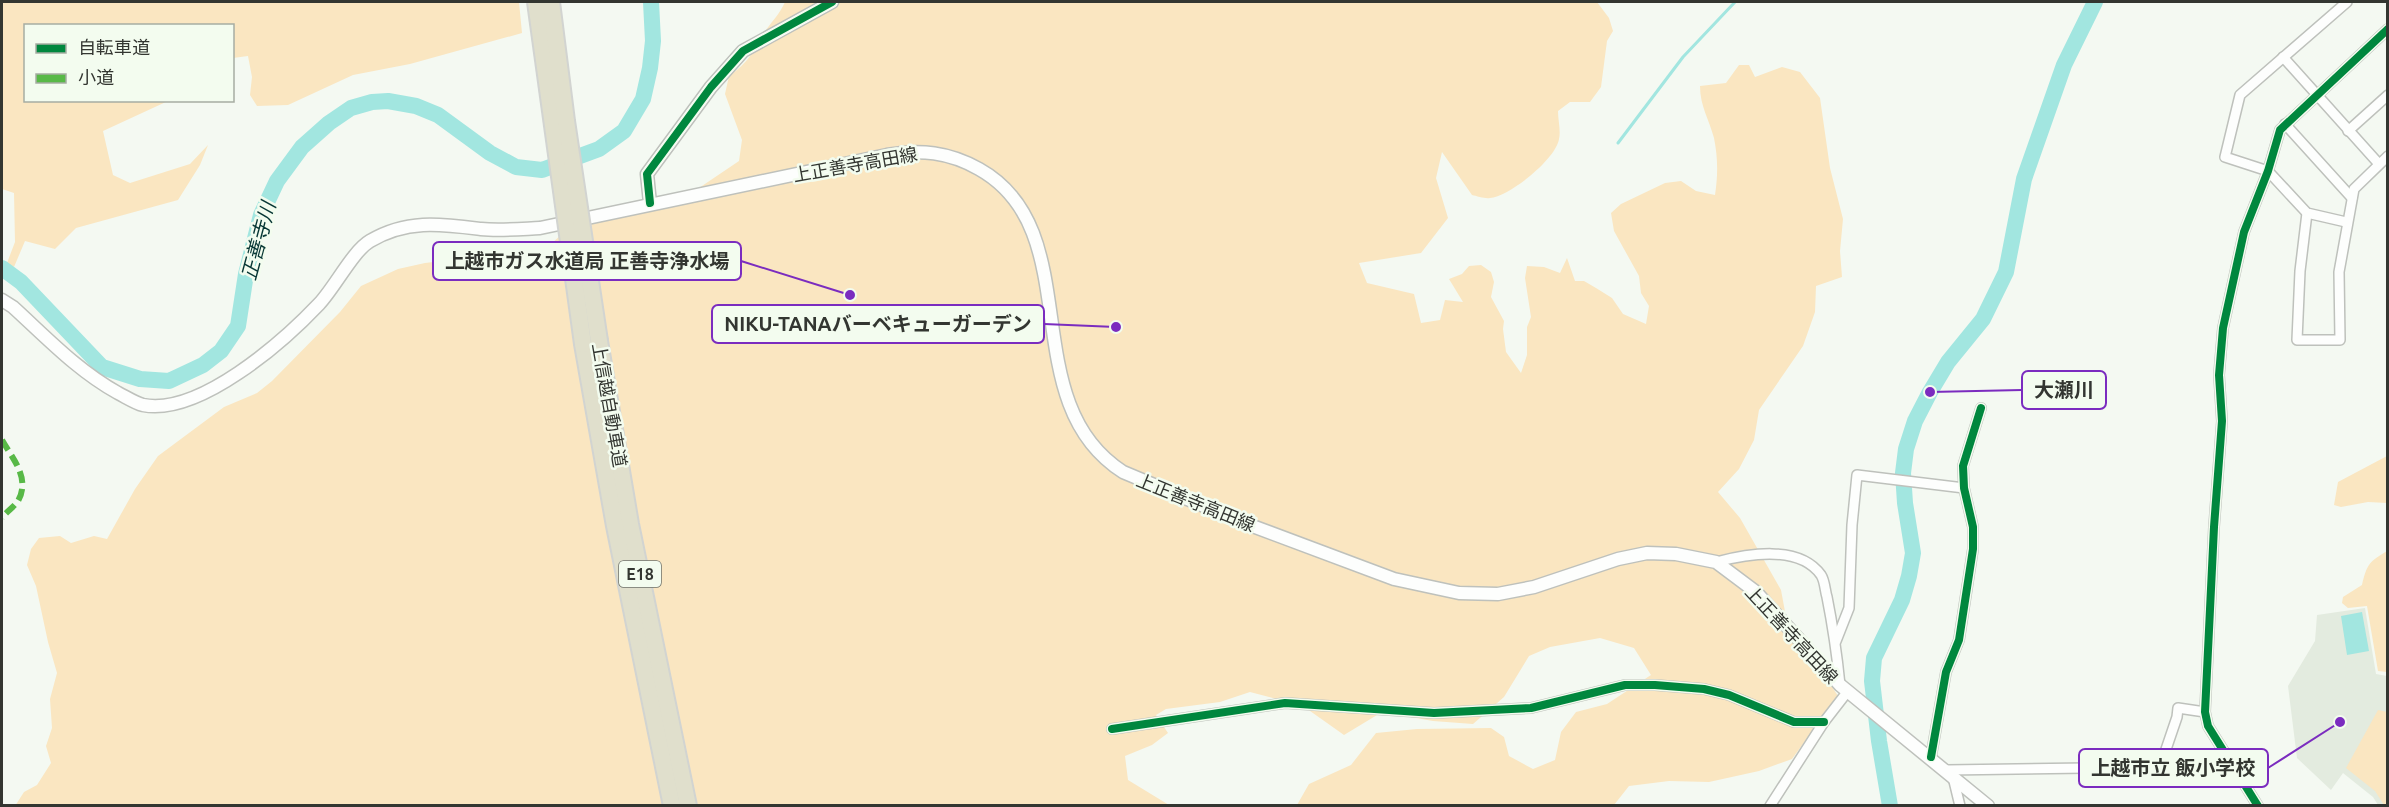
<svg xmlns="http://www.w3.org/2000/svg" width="2389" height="807" font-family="Ubuntu,'Noto Sans JP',sans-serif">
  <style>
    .built { fill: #e3ebdf }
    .green { fill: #fae6c1 }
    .water { fill: #a2e6e0 }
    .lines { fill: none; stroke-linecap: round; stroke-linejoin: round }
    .stream { stroke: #a2e6e0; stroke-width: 3 }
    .river { stroke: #a2e6e0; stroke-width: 16 }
    .street-casing { stroke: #bec1bc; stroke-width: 12 }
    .secondary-casing { stroke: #bec1bc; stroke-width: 15 }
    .highway-casing { stroke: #d2d4d1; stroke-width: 20 }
    .street { stroke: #fdfefd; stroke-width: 9 }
    .secondary { stroke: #fdfefd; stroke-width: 12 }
    .highway { stroke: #e0dfcc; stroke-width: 16 }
    .highway-bridge-casing { stroke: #d2d4d1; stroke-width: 20; stroke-linecap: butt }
    .highway-bridge { stroke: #e0dfcc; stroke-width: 16 }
    .quiet { stroke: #58b947; stroke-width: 6; stroke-dasharray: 12 6; stroke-linecap: butt }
    .cycleway-casing { stroke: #f3fcef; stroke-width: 11 }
    .cycleway { stroke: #00873e; stroke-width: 8 }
    .labels { text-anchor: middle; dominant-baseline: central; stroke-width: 5; stroke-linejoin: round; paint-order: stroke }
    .shield { fill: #f3fcef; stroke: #6d716a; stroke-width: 1.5 }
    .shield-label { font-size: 16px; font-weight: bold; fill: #333631 }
    .street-label { font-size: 18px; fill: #333631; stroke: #f3fcef }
    .water-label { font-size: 20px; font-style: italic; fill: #063634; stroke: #f3fcef }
    .leader { fill: none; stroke: #7b2cbf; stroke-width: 2 }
    .callout-dot { fill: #7b2cbf; stroke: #f3fcef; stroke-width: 2 }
    .callout { fill: #f3fcef; stroke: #7b2cbf; stroke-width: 2 }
    .callout-label { font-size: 20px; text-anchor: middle; font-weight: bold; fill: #333631 }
  </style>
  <rect width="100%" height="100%" fill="#f4f9f2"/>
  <!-- built -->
  <polygon class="built" points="2365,608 2376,674 2387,676 2387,805 2378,805 2373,797 2343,773 2331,790 2297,758 2288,686 2315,641 2317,615"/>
  <!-- green -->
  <g class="green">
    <polygon points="2,2 519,2 522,33 410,64 353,75 288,105 257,106 250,95 252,77 248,56 233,58 232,26 26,26 26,100 168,101 103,131 113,175 130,183 190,164 208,145 200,165 178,200 76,228 55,249 25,241 14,267 7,263 15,242 14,193 2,189"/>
    <path d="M785 2H1597L1609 18 1613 31 1607 41 1601 87 1590 102H1570L1558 111C1558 120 1561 131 1559 139 1556 159 1510 196 1490 198 1485 199 1477 196 1472 195L1442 152 1436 178 1448 218 1421 253 1359 263 1367 283 1414 294 1421 323 1440 320 1445 300 1463 302 1449 279 1462 274 1469 266 1481 265 1491 272 1494 282 1491 297 1504 321 1503 329 1506 352 1521 373 1527 355V327L1531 317 1525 278 1527 266 1544 267 1560 273 1567 258 1575 281H1584L1596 288 1612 298 1623 314 1646 324 1649 306 1641 293 1639 276 1614 231 1611 213 1621 204 1665 183 1681 181 1696 191 1715 195C1718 175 1718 158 1714 138 1709 119 1700 106 1700 86L1726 83 1739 65H1749L1755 77 1782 67 1800 72 1820 98 1830 168 1843 219 1840 251 1842 277 1816 286 1815 312 1803 346 1759 410 1754 440 1739 469 1718 492 1740 518 1781 590 1786 617 1838 696 1792 759 1759 771 1709 782 1669 781 1629 786 1614 805H1297L1309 784 1351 765 1376 733 1417 729 1491 728 1504 737 1509 756 1533 769 1555 760 1561 732 1576 712 1607 704 1651 675 1634 648 1600 638 1550 647 1529 656 1504 697 1473 724 1433 721 1382 712 1344 735 1303 706 1250 692 1220 702 1166 709 1156 715 1168 733 1152 745 1125 756 1128 780 1169 805 15 806 24 792 37 785 51 763 46 746 52 728 50 699 57 673 48 642 36 586 27 565 31 549 39 538 60 536 71 543 94 536 107 539 135 489 158 456 224 407 257 393 272 381 340 312 361 286 398 269 425 263 459 259 511 260 543 252 569 227 696 190 739 161 742 140 725 94 729 76C749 62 752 53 764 33 771 22 780 14 785 2Z"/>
    <polygon points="2387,456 2387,503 2368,502 2341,507 2334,505 2338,482"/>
    <path d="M2387 551V672L2378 671 2367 606 2348 608 2342 603 2343 597 2362 585C2367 564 2369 562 2387 551Z"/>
    <polygon points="2378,710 2387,712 2387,805 2384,805 2375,791 2346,768"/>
  </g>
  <!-- water -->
  <polygon class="water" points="2362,612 2369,651 2347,655 2341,616"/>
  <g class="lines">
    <!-- stream -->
    <polyline class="stream" points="1618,143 1683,57 1735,2"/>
    <!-- river -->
    <g class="river">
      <polyline points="2,268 21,282 102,367 140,379 169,381 203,365 221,351 238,326 246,274 261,215 277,181 302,147 329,123 351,108 372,102 388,101 416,106 438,115 490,153 516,167 542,170 599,149 624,131 643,99 650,68 653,41 651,2"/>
      <polyline points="1890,806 1879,741 1872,681 1874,658 1902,600 1909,576 1913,553 1905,503 1903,473 1906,449 1915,421 1930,392 1948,362 1983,319 2006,272 2024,179 2064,65 2095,2"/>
    </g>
    <!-- street casing -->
    <g class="street-casing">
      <g id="street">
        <polyline points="2283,57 2379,164"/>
        <polyline points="2285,124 2352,198"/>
        <polyline points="2348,131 2388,95"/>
        <polyline points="2307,213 2300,271 2297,340 2340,340 2339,272 2354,189 2388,156"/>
        <polyline points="2346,222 2307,213 2268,171 2225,157 2240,95 2347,2"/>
        <path d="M1716 562C1747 554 1799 544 1821 575 1825 581 1825 591 1827 597 1833 627 1837 655 1840 685"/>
        <polyline points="1836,641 1849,608 1852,525 1857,475 1964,488"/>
        <polyline points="1112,729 1285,703 1434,713 1531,708 1625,685 1655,685 1704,689 1729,695 1794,722 1824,722"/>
        <polyline points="1931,757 1946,672 1959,640 1973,549 1973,527 1964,488 1963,466 1981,408"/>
        <polyline points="1947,770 2160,767 2177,717 2178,708 2205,712"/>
        <polyline points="1953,777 1960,806"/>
        <polyline points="1770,806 1824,722 1848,691"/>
        <polyline points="2258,806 2208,726 2205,712 2214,527 2222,421 2219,375 2223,328 2244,232 2268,171 2280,130 2388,29"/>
      </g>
    </g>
    <!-- secondary casing -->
    <g class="secondary-casing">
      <g id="secondary">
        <polyline points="650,203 647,174 711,87 743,51 832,2"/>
        <path d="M2 300 13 307C47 338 78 371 118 393 126 397 135 403 143 405 199 416 283 342 319 304 335 287 353 251 370 241 407 219 441 224 481 229 500 231 520 229 540 228L887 155C920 149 949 152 979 169 1090 231 1012 401 1123 472L1247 524 1394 579 1459 593 1498 594 1534 587 1618 559 1647 553 1676 554 1716 562 1756 592 1840 685 1988 806"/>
      </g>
    </g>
    <!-- highway casing -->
    <g class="highway-casing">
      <g id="highway">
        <polyline points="599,341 630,524 688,806"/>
        <polyline points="583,344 615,526 672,806"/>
      </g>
    </g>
    <!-- street -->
    <use href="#street" class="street"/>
    <!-- secondary -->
    <use href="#secondary" class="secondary"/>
    <!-- highway -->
    <use href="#highway" class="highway"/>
    <!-- highway-bridge casing -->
    <g class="highway-bridge-casing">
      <g id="highway-bridge">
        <polyline points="536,2 583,344"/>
        <polyline points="551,2 566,121 599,341"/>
      </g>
    </g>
    <!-- highway-bridge -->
    <use href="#highway-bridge" class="highway-bridge"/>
    <!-- quiet -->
    <path class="quiet" d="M2 440C12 458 31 478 18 501 14 507 6 512 2 518"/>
    <!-- cycleway casing -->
    <g class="cycleway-casing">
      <g id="cycleway">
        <polyline points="650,203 647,174 711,87 743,51 832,2"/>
        <polyline points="1112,729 1285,703 1434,713 1531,708 1625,685 1655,685 1704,689 1729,695 1794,722 1824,722"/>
        <polyline points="1931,757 1946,672 1959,640 1973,549 1973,527 1964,488 1963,466 1981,408"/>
        <polyline points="2258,806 2208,726 2205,712 2214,527 2222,421 2219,375 2223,328 2244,232 2268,171 2280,130 2388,29"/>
      </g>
    </g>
    <!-- cycleway -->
    <use href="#cycleway" class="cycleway"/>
  </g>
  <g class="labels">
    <!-- shield labels -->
    <rect class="shield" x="619" y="561" width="42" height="26" rx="4.5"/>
    <g class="shield-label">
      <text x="640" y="574">E18</text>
    </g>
    <!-- street labels -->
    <g class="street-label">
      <text transform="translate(855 164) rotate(-10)">上正善寺高田線</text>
      <text transform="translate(610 405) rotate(80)">上信越自動車道</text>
      <text transform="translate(1196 502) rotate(22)">上正善寺高田線</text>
      <text transform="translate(1792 634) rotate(47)">上正善寺高田線</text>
    </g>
    <!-- water labels -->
    <g class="water-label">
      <text transform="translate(258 241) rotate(-75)">正善寺川</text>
    </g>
  </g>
  <!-- callouts -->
  <path class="leader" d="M850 295L741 261M1116 327L1044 324M1930 392L2022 390M2340 722L2268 768"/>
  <g class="callout-dot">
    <circle cx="850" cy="295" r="6"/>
    <circle cx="1116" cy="327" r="6"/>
    <circle cx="1930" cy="392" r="6"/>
    <circle cx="2340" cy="722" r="6"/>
  </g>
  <g class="callout">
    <rect x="433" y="242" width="308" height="38" rx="6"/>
    <rect x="712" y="305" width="332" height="38" rx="6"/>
    <rect x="2022" y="371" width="84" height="38" rx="6"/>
    <rect x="2079" y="749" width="189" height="38" rx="6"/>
  </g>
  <g class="callout-label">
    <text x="587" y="268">上越市ガス水道局 正善寺浄水場</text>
    <text x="878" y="331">NIKU-TANAバーベキューガーデン</text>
    <text x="2064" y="397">大瀬川</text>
    <text x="2173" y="775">上越市立 飯小学校</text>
  </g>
  <!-- border -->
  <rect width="2389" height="807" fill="none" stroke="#333631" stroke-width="6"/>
  <!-- legend -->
  <rect x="24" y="24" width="210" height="78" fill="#f3fcef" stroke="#a6ada3" stroke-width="1.5"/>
  <rect x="36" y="44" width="30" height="9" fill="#00873e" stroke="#a6ada3" stroke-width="1.5"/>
  <text x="78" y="54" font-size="18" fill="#333631">自転車道</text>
  <rect x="36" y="74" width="30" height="9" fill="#58b947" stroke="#a6ada3" stroke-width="1.5"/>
  <text x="78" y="84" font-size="18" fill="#333631">小道</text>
</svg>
